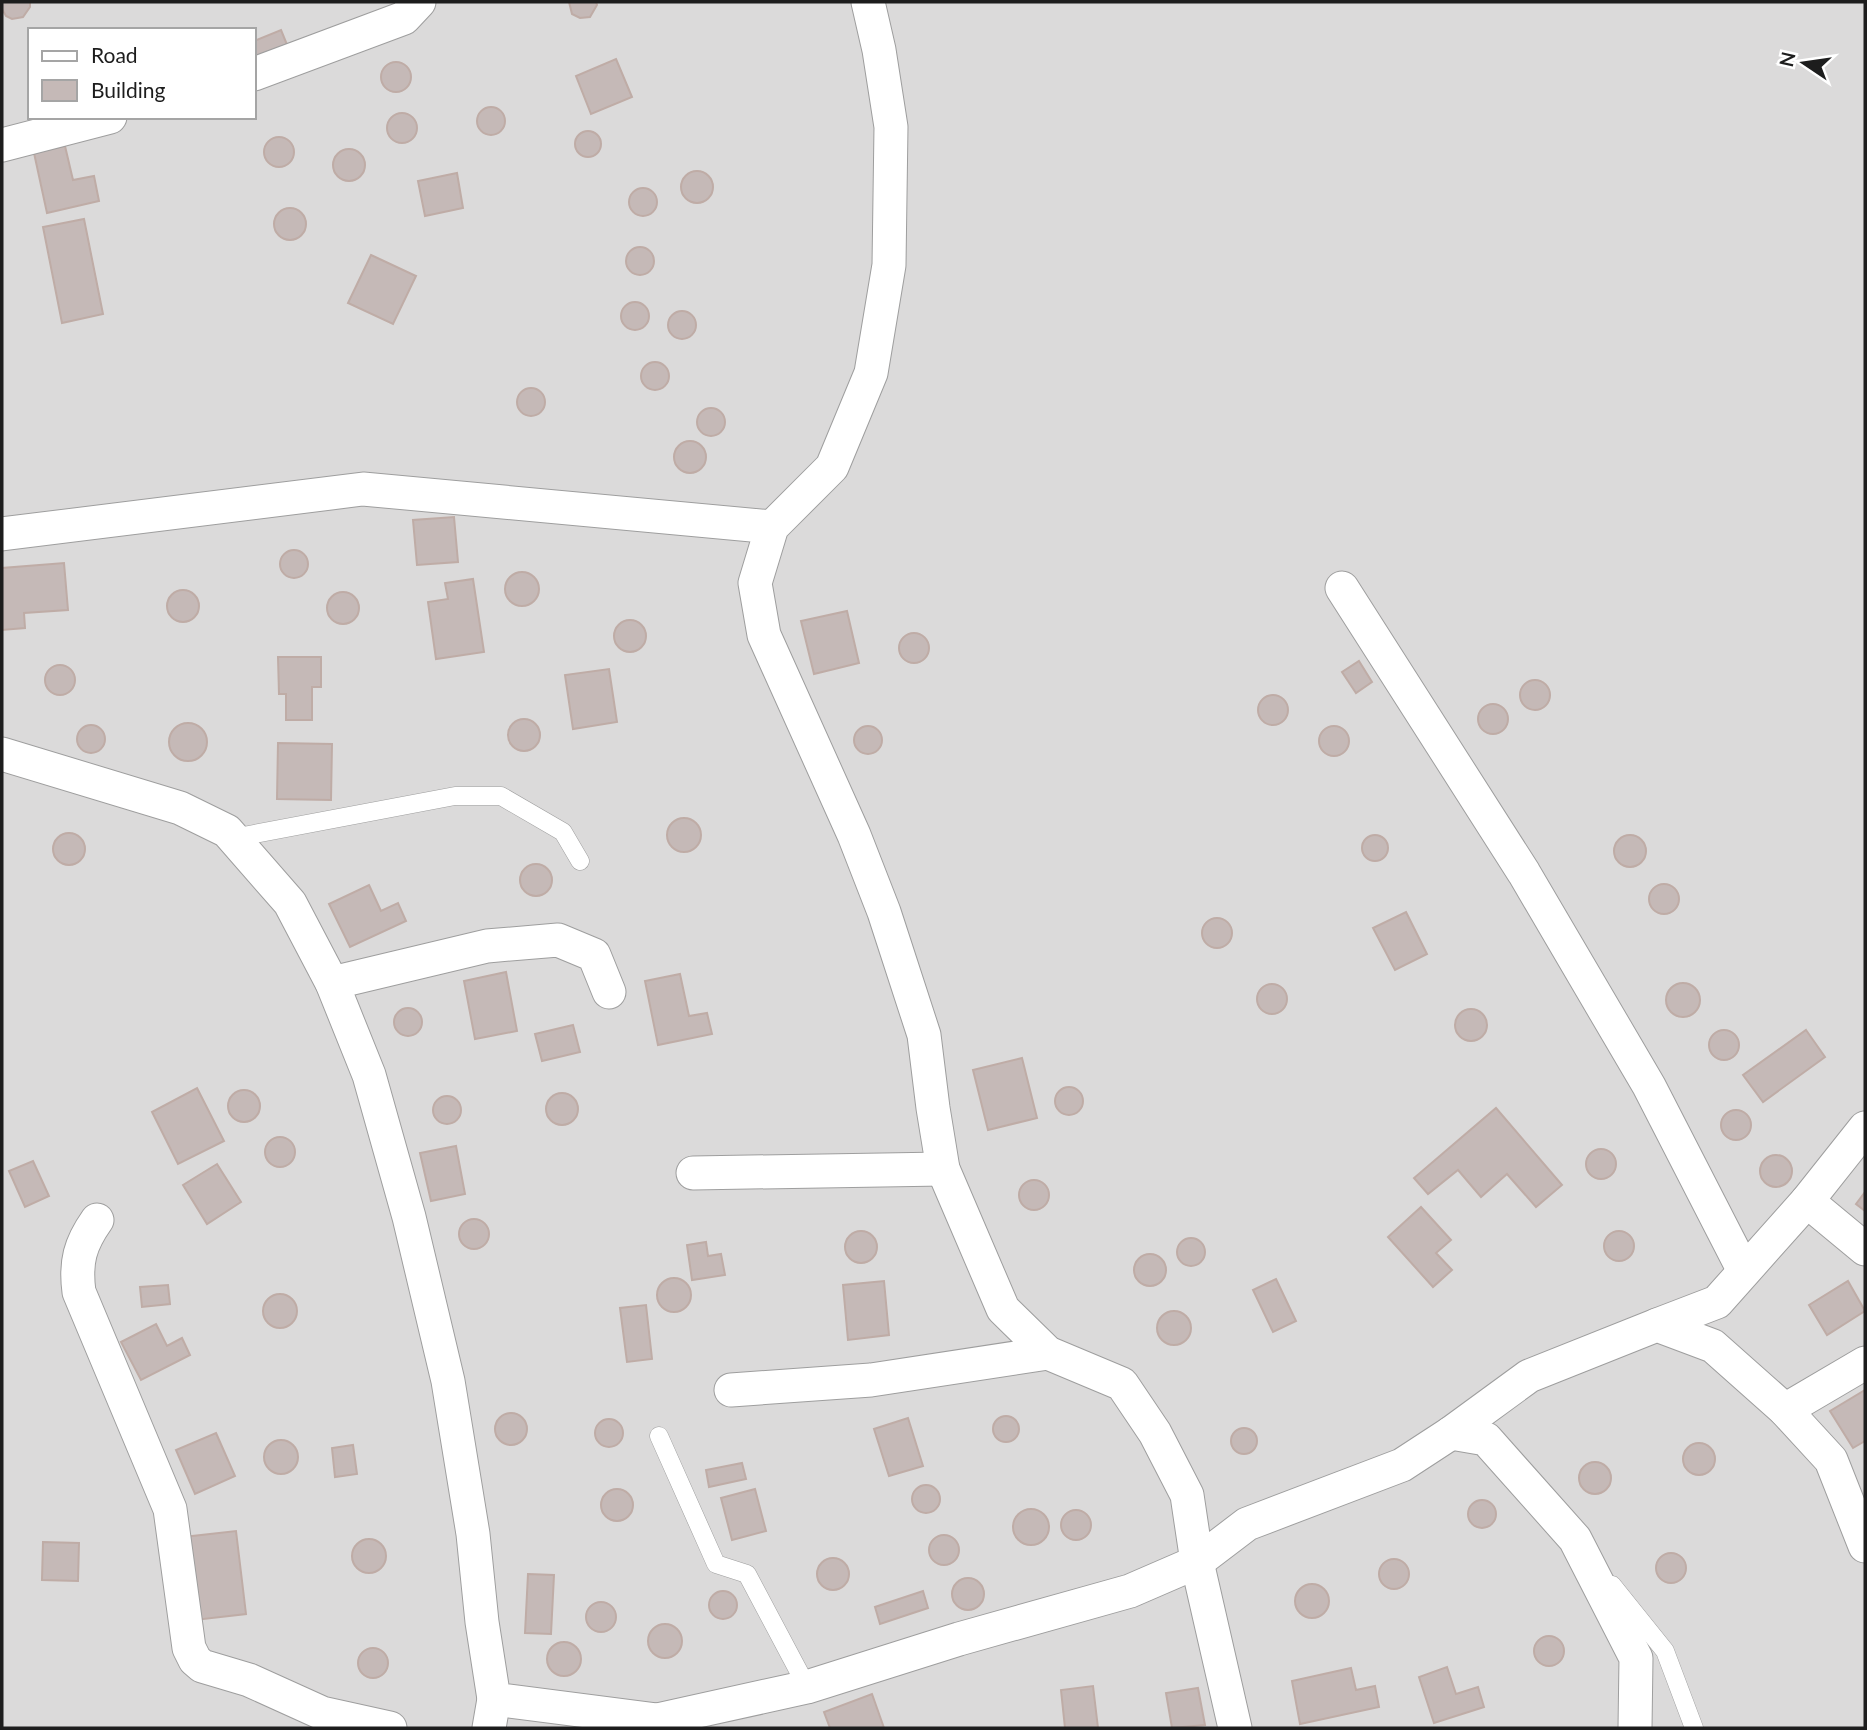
<svg xmlns="http://www.w3.org/2000/svg" width="1867" height="1730" font-family="Lato,sans-serif">
  <style>
    .residential { fill: #dbdada; fill-rule: evenodd }
    .building { fill: #c5b9b7; stroke: #bfaca6; stroke-width: 2 }
    .lines { fill: none; stroke-linecap: round; stroke-linejoin: round }
    .service-casing { stroke: #9e9e9e; stroke-width: 19 }
    .minor-casing { stroke: #9e9e9e; stroke-width: 35 }
    .service { stroke: #fff; stroke-width: 18 }
    .minor { stroke: #fff; stroke-width: 33 }
  </style>
  <rect width="100%" height="100%" fill="#eee8e3"/>
  <!-- residential -->
  <path class="residential" d="M2 2H1865V1728H2ZM30 30H254V117H30Z"/>
  <!-- building -->
  <g class="building">
    <polygon points="2,2 30,2 30,7 23,17 12,19 6,16 2,9"/>
    <polygon points="569,2 596,2 597,5 590,17 580,18 572,14"/>
    <polygon points="281,30 290,52 254,67 254,41"/>
    <polygon points="616,59 632,97 591,114 576,76"/>
    <circle cx="396" cy="77" r="15"/>
    <circle cx="491" cy="121" r="14"/>
    <circle cx="402" cy="128" r="15"/>
    <circle cx="588" cy="144" r="13"/>
    <circle cx="279" cy="152" r="15"/>
    <polygon points="65,146 73,180 94,176 99,201 47,213 34,153"/>
    <circle cx="349" cy="165" r="16"/>
    <circle cx="697" cy="187" r="16"/>
    <polygon points="457,173 463,208 425,216 418,181"/>
    <circle cx="643" cy="202" r="14"/>
    <circle cx="290" cy="224" r="16"/>
    <polygon points="84,219 103,314 62,323 43,227"/>
    <circle cx="640" cy="261" r="14"/>
    <polygon points="371,255 416,276 393,324 348,303"/>
    <circle cx="635" cy="316" r="14"/>
    <circle cx="682" cy="325" r="14"/>
    <circle cx="655" cy="376" r="14"/>
    <circle cx="531" cy="402" r="14"/>
    <circle cx="711" cy="422" r="14"/>
    <circle cx="690" cy="457" r="16"/>
    <polygon points="454,517 458,562 417,565 413,520"/>
    <circle cx="294" cy="564" r="14"/>
    <polygon points="64,563 68,610 24,613 25,628 2,630 2,568"/>
    <circle cx="522" cy="589" r="17"/>
    <polygon points="473,579 484,652 436,659 428,602 448,599 445,583"/>
    <circle cx="183" cy="606" r="16"/>
    <circle cx="343" cy="608" r="16"/>
    <polygon points="847,611 859,663 814,674 801,621"/>
    <circle cx="630" cy="636" r="16"/>
    <circle cx="914" cy="648" r="15"/>
    <polygon points="278,657 321,657 321,687 312,687 312,720 286,720 286,694 279,694"/>
    <polygon points="1359,661 1372,682 1356,693 1342,672"/>
    <circle cx="60" cy="680" r="15"/>
    <polygon points="609,669 617,722 573,729 565,675"/>
    <circle cx="1535" cy="695" r="15"/>
    <circle cx="1273" cy="710" r="15"/>
    <circle cx="1493" cy="719" r="15"/>
    <circle cx="524" cy="735" r="16"/>
    <circle cx="188" cy="742" r="19"/>
    <circle cx="91" cy="739" r="14"/>
    <circle cx="1334" cy="741" r="15"/>
    <circle cx="868" cy="740" r="14"/>
    <polygon points="278,743 332,744 331,800 277,799"/>
    <circle cx="684" cy="835" r="17"/>
    <circle cx="69" cy="849" r="16"/>
    <circle cx="1375" cy="848" r="13"/>
    <circle cx="1630" cy="851" r="16"/>
    <circle cx="536" cy="880" r="16"/>
    <circle cx="1664" cy="899" r="15"/>
    <polygon points="369,885 381,911 398,903 406,921 350,947 329,904"/>
    <polygon points="1406,912 1427,954 1395,970 1373,928"/>
    <circle cx="1217" cy="933" r="15"/>
    <polygon points="506,972 517,1031 475,1039 464,981"/>
    <polygon points="680,974 689,1016 707,1013 712,1034 658,1045 645,981"/>
    <circle cx="1683" cy="1000" r="17"/>
    <circle cx="1272" cy="999" r="15"/>
    <circle cx="408" cy="1022" r="14"/>
    <circle cx="1471" cy="1025" r="16"/>
    <polygon points="573,1025 580,1052 542,1061 535,1034"/>
    <polygon points="1806,1030 1825,1057 1763,1102 1743,1075"/>
    <circle cx="1724" cy="1045" r="15"/>
    <polygon points="1022,1058 1037,1118 988,1130 973,1070"/>
    <circle cx="1069" cy="1101" r="14"/>
    <polygon points="197,1088 224,1141 178,1164 152,1112"/>
    <circle cx="244" cy="1106" r="16"/>
    <circle cx="562" cy="1109" r="16"/>
    <circle cx="447" cy="1110" r="14"/>
    <polygon points="1496,1108 1562,1185 1536,1207 1507,1174 1481,1197 1458,1170 1428,1194 1414,1178"/>
    <circle cx="1736" cy="1125" r="15"/>
    <circle cx="280" cy="1152" r="15"/>
    <polygon points="456,1146 465,1194 431,1201 420,1153"/>
    <circle cx="1601" cy="1164" r="15"/>
    <circle cx="1776" cy="1171" r="16"/>
    <polygon points="33,1161 49,1196 25,1207 9,1171"/>
    <polygon points="217,1164 241,1202 207,1224 183,1185"/>
    <circle cx="1034" cy="1195" r="15"/>
    <polygon points="1865,1192 1865,1211 1856,1204"/>
    <polygon points="1421,1207 1451,1240 1436,1253 1452,1270 1433,1287 1388,1237"/>
    <circle cx="474" cy="1234" r="15"/>
    <circle cx="1619" cy="1246" r="15"/>
    <circle cx="861" cy="1247" r="16"/>
    <circle cx="1191" cy="1252" r="14"/>
    <polygon points="706,1242 708,1256 721,1254 725,1275 692,1280 687,1245"/>
    <circle cx="1150" cy="1270" r="16"/>
    <circle cx="674" cy="1295" r="17"/>
    <polygon points="1276,1279 1296,1321 1273,1332 1253,1290"/>
    <polygon points="884,1281 889,1335 848,1340 843,1285"/>
    <polygon points="1848,1281 1865,1311 1827,1335 1809,1305"/>
    <polygon points="168,1285 170,1304 142,1307 140,1287"/>
    <circle cx="280" cy="1311" r="17"/>
    <polygon points="646,1305 652,1359 627,1362 620,1308"/>
    <circle cx="1174" cy="1328" r="17"/>
    <polygon points="156,1324 167,1346 182,1338 190,1355 141,1380 121,1342"/>
    <polygon points="1865,1390 1865,1441 1853,1448 1830,1411"/>
    <circle cx="511" cy="1429" r="16"/>
    <circle cx="1006" cy="1429" r="13"/>
    <polygon points="908,1418 923,1466 889,1476 874,1429"/>
    <circle cx="609" cy="1433" r="14"/>
    <circle cx="1244" cy="1441" r="13"/>
    <polygon points="216,1433 235,1476 195,1494 176,1450"/>
    <circle cx="281" cy="1457" r="17"/>
    <circle cx="1699" cy="1459" r="16"/>
    <polygon points="353,1445 357,1474 335,1477 332,1448"/>
    <circle cx="1595" cy="1478" r="16"/>
    <polygon points="742,1463 746,1479 709,1487 706,1470"/>
    <circle cx="926" cy="1499" r="14"/>
    <polygon points="755,1489 766,1531 732,1540 721,1498"/>
    <circle cx="617" cy="1505" r="16"/>
    <circle cx="1482" cy="1514" r="14"/>
    <circle cx="1031" cy="1527" r="18"/>
    <circle cx="1076" cy="1525" r="15"/>
    <polygon points="236,1531 246,1614 195,1620 184,1537"/>
    <circle cx="944" cy="1550" r="15"/>
    <circle cx="369" cy="1556" r="17"/>
    <polygon points="43,1542 79,1543 78,1581 42,1580"/>
    <circle cx="1671" cy="1568" r="15"/>
    <circle cx="833" cy="1574" r="16"/>
    <circle cx="1394" cy="1574" r="15"/>
    <polygon points="528,1574 554,1575 551,1634 525,1633"/>
    <circle cx="968" cy="1594" r="16"/>
    <circle cx="1312" cy="1601" r="17"/>
    <polygon points="923,1591 928,1608 880,1624 875,1607"/>
    <circle cx="723" cy="1605" r="14"/>
    <circle cx="601" cy="1617" r="15"/>
    <circle cx="665" cy="1641" r="17"/>
    <circle cx="1549" cy="1651" r="15"/>
    <circle cx="564" cy="1659" r="17"/>
    <circle cx="373" cy="1663" r="15"/>
    <polygon points="1447,1667 1456,1694 1478,1687 1484,1707 1434,1723 1419,1677"/>
    <polygon points="1351,1668 1356,1690 1375,1686 1379,1707 1300,1724 1292,1681"/>
    <polygon points="1093,1686 1098,1728 1065,1728 1061,1690"/>
    <polygon points="1198,1688 1205,1725 1172,1728 1166,1693"/>
    <polygon points="872,1694 884,1728 830,1728 824,1712"/>
  </g>
  <g class="lines">
    <!-- service casing -->
    <g class="service-casing">
      <g id="service">
        <polyline points="233,838 455,796 501,796 563,832 580,861"/>
        <polyline points="659,1436 716,1564 747,1574 807,1687"/>
        <polyline points="1612,1585 1665,1651 1694,1728"/>
      </g>
    </g>
    <!-- minor casing -->
    <g class="minor-casing">
      <g id="minor">
        <polyline points="868,2 879,50 891,127 889,265 871,373 832,467 772,527 755,583 764,635 854,835 884,912 924,1035 933,1108 943,1169 1003,1309 1048,1353 1122,1384 1155,1433 1187,1495 1197,1562 1235,1728"/>
        <polyline points="254,74 404,18 419,2"/>
        <polyline points="2,145 110,117"/>
        <polyline points="2,534 363,489 772,527"/>
        <polyline points="1342,588 1524,873 1649,1086 1744,1271"/>
        <polyline points="2,754 180,808 227,831 290,903 332,983 369,1075 409,1217 448,1381 473,1534 482,1622 494,1699 657,1720 675,1728"/>
        <polyline points="332,983 487,946 558,940 594,955 609,992"/>
        <polyline points="693,1173 943,1169"/>
        <polyline points="1807,1201 1865,1249"/>
        <path d="M97 1220C80 1244 75 1262 79 1292L170 1509 189 1648 195 1660 202 1666 249 1680 322 1713 390 1728"/>
        <polyline points="1657,1325 1717,1302 1807,1201 1865,1128"/>
        <polyline points="731,1390 871,1380 1048,1353"/>
        <polyline points="1785,1410 1865,1363"/>
        <polyline points="1451,1433 1486,1439 1575,1539 1636,1658 1635,1728"/>
        <polyline points="657,1720 807,1687 959,1639 1130,1591 1197,1562 1247,1524 1402,1465 1451,1433 1529,1376 1657,1325 1713,1346 1785,1410 1831,1460 1865,1546"/>
        <polyline points="489,1728 494,1699"/>
      </g>
    </g>
    <!-- service -->
    <use href="#service" class="service"/>
    <!-- minor -->
    <use href="#minor" class="minor"/>
  </g>
  <!-- border -->
  <rect width="1867" height="1730" fill="none" stroke="#1d1d1d" stroke-width="7"/>
  <!-- legend -->
  <rect x="28" y="28" width="228" height="91" fill="#ffffff" stroke="#a5a5a5" stroke-width="2"/>
  <rect x="42" y="51" width="35" height="10" fill="#ffffff" stroke="#a5a5a5" stroke-width="2"/>
  <text x="91" y="63" font-size="21" fill="#1d1d1d">Road</text>
  <rect x="42" y="80" width="35" height="21" fill="#c5b9b7" stroke="#a5a5a5" stroke-width="2"/>
  <text x="91" y="98" font-size="21" fill="#1d1d1d">Building</text>
  <!-- north arrow -->
  <g transform="translate(1804 63) rotate(283)" stroke="#ffffff" stroke-width="5" paint-order="stroke">
  <path d="M0-5L12 26L0 18L-12 26Z" fill="#1d1d1d"/>
  <text y="-10" font-size="19" font-weight="bold" text-anchor="middle" fill="#1d1d1d">N</text>
  </g>
</svg>
